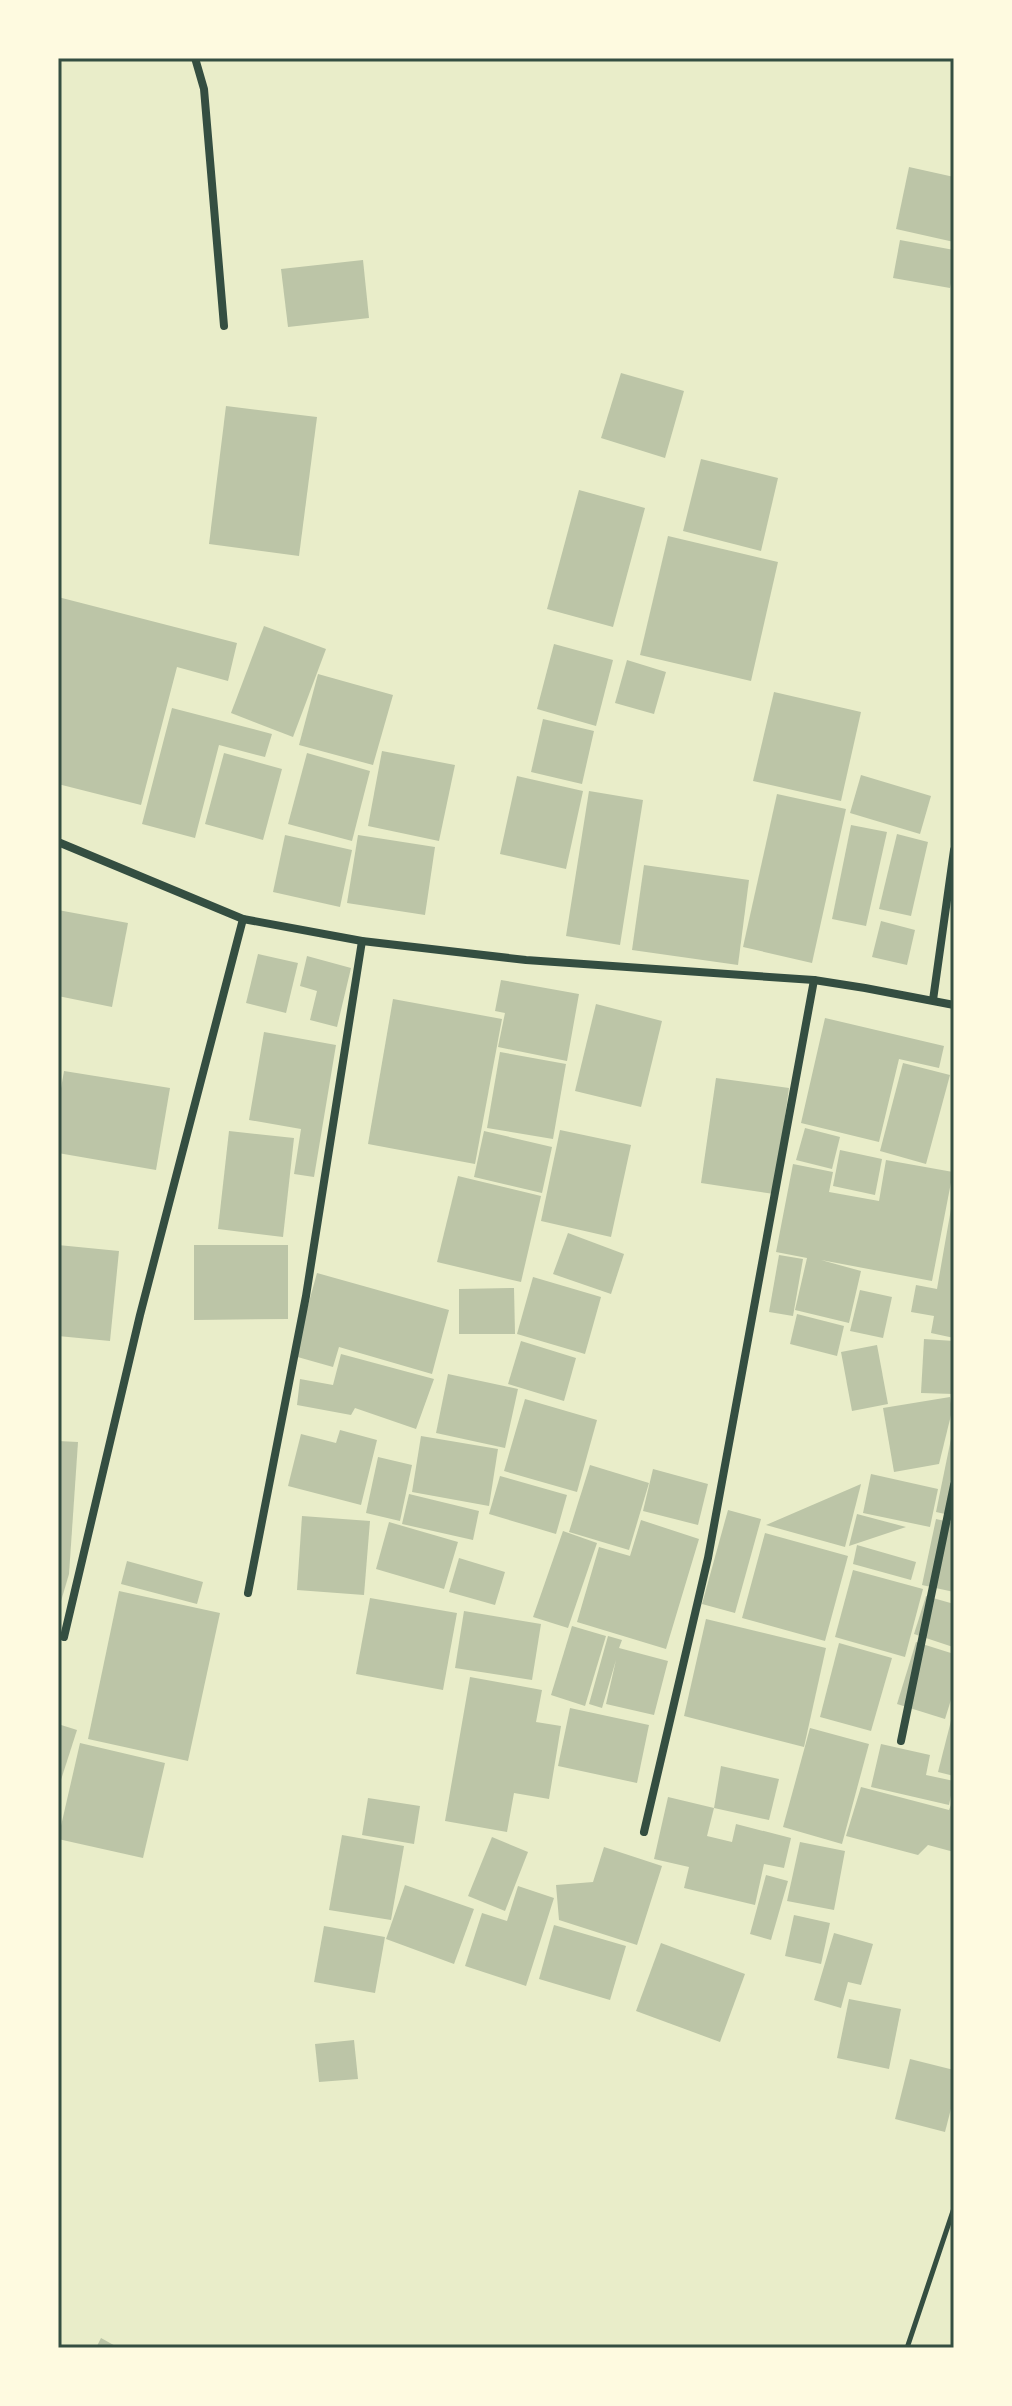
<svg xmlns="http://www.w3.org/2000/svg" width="1012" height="2406" font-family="'Libre Baskerville',serif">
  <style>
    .building { fill: #bcc5a7 }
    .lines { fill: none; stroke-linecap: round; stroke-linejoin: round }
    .path { stroke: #344e41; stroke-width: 5 }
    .minor { stroke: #344e41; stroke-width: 8 }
    .neatline { fill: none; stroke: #344e41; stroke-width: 3 }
  </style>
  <rect width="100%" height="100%" fill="#e9edc9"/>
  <!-- building -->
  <g class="building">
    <polygon points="909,167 954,177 954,242 896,229"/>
    <polygon points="900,240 954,250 954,268 950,288 893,278"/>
    <polygon points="363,260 369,318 288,327 281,269"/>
    <polygon points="621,373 684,391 665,458 601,438"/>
    <polygon points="226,406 317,417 299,556 209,544"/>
    <polygon points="701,459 778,478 761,551 683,531"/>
    <polygon points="579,490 645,508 613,627 547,609"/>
    <polygon points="668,536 778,562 751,681 640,655"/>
    <polygon points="58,597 237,643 228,681 177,667 141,805 58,784"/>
    <polygon points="264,626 326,649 293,737 231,713"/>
    <polygon points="554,644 613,660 596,726 537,709"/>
    <polygon points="627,660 666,672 654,714 615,703"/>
    <polygon points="318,674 393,695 373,765 299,745"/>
    <polygon points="774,692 861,712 841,801 753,781"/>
    <polygon points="172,708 272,734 265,757 219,745 195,838 142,824"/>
    <polygon points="543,719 594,731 582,784 531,772"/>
    <polygon points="382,751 455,765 439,841 368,826"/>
    <polygon points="224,753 282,769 263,840 205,824"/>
    <polygon points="307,753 370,771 352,841 288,824"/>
    <polygon points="861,775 931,796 920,834 850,813"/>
    <polygon points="517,776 583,791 566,869 500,854"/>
    <polygon points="589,791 643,800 620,945 566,936"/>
    <polygon points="777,794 846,809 812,963 743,947"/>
    <polygon points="851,825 887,832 866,926 832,919"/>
    <polygon points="897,834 928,842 911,916 879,909"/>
    <polygon points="285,835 352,850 340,907 273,892"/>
    <polygon points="358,835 435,847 425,915 347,903"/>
    <polygon points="644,865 749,880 738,965 632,950"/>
    <polygon points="58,910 128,923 112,1007 58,996"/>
    <polygon points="881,921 915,930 907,965 872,957"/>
    <polygon points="258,954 298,963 286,1013 246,1003"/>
    <polygon points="307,956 351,968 337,1027 310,1020 317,991 300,986"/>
    <polygon points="501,980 579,994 567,1061 498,1047 505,1013 495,1011"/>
    <polygon points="393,999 502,1019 475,1164 368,1144"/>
    <polygon points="596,1004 662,1021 641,1107 575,1091"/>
    <polygon points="825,1018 944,1046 939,1068 899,1059 879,1142 801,1123"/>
    <polygon points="264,1032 336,1045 314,1177 294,1174 301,1129 249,1120"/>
    <polygon points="500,1052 566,1064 553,1139 487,1128"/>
    <polygon points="903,1063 950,1075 926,1164 880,1151"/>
    <polygon points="64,1071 170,1088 156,1170 58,1153 58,1106"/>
    <polygon points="716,1078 789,1088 774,1194 701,1183"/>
    <polygon points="805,1128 840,1137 832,1169 796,1160"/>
    <polygon points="560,1130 631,1145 611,1237 541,1221"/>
    <polygon points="229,1131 294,1138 283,1237 218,1229"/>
    <polygon points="484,1131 552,1147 542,1193 474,1177"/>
    <polygon points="840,1150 882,1159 875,1195 833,1186"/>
    <polygon points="886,1160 953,1172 932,1281 821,1260 861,1271 849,1323 795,1310 807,1258 776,1252 793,1164 833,1172 829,1192 879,1201"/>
    <polygon points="458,1176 541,1196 521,1282 437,1262"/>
    <polygon points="952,1203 954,1203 954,1338 931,1333 934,1316 911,1312 916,1285 937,1289"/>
    <polygon points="568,1233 624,1254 611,1294 553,1274"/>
    <polygon points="58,1245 119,1251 110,1341 58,1336"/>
    <polygon points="194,1245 288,1245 288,1319 194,1320"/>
    <polygon points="779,1255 803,1259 793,1316 769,1312"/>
    <polygon points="317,1273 449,1310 432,1374 339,1347 333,1367 294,1356"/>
    <polygon points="533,1277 601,1297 585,1354 517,1334"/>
    <polygon points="514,1288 515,1334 459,1334 459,1289"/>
    <polygon points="860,1290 892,1297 883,1338 850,1331"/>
    <polygon points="797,1314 844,1326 837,1356 790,1344"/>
    <polygon points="924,1339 954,1341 954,1394 921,1393"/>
    <polygon points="521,1341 576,1358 564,1401 508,1384"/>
    <polygon points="877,1345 888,1404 852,1411 841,1352"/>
    <polygon points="341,1354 434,1379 416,1429 355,1408 351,1415 297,1405 300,1379 333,1385"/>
    <polygon points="448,1374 518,1389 505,1448 436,1433"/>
    <polygon points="950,1397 952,1411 939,1464 894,1472 883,1408"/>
    <polygon points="525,1399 597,1420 577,1492 504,1471"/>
    <polygon points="953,1429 954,1429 954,1516 936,1512"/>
    <polygon points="340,1430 377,1440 361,1505 288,1486 301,1434 336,1443"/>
    <polygon points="421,1436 498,1449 489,1506 412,1492"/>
    <polygon points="58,1441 78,1442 69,1574 59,1608"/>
    <polygon points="378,1457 412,1465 400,1521 366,1513"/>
    <polygon points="590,1465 649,1483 629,1550 569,1532"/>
    <polygon points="653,1469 708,1484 698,1525 643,1511"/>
    <polygon points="871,1474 938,1489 930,1527 863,1513"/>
    <polygon points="500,1476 567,1495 556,1534 489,1514"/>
    <polygon points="861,1484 845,1547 766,1525"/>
    <polygon points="409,1494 479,1511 473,1540 402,1524"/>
    <polygon points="728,1510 761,1519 735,1613 702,1604"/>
    <polygon points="857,1514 906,1527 849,1546"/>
    <polygon points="302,1516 370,1521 364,1595 297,1590"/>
    <polygon points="936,1519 954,1523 954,1592 922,1585"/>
    <polygon points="641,1520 699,1539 666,1649 577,1622 599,1547 630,1556"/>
    <polygon points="389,1522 458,1542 444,1589 376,1569"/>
    <polygon points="563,1531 597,1543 568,1628 533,1617"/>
    <polygon points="765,1533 848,1556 825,1641 742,1618"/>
    <polygon points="857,1545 916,1562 911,1580 853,1564"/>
    <polygon points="459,1558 505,1572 495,1605 449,1592"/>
    <polygon points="127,1561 203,1582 197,1604 121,1584"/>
    <polygon points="853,1570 923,1589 905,1657 835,1637"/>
    <polygon points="119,1591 220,1613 188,1761 88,1739"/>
    <polygon points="926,1596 954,1604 953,1647 914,1634"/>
    <polygon points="370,1598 457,1613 443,1690 356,1674"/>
    <polygon points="464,1611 541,1624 532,1680 455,1668"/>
    <polygon points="706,1619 826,1648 804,1747 684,1716"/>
    <polygon points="572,1626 606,1636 585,1706 551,1695"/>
    <polygon points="608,1636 622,1640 619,1648 668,1661 654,1715 606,1704 616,1660 602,1708 589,1704"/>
    <polygon points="916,1642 954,1654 954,1690 945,1719 897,1704"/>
    <polygon points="839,1643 892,1658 871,1731 820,1717"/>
    <polygon points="470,1677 542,1690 536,1722 561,1726 549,1799 514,1793 507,1832 445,1821"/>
    <polygon points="570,1708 649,1725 637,1783 558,1766"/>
    <polygon points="953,1713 954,1713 954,1776 938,1772"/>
    <polygon points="58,1724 77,1730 60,1783 58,1783"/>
    <polygon points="810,1728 869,1744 842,1844 783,1827"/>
    <polygon points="80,1743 165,1763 143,1858 58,1839"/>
    <polygon points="881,1744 930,1755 926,1775 954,1781 949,1805 871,1787"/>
    <polygon points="721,1766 779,1779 769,1820 714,1808"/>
    <polygon points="861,1787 949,1810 954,1797 954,1852 928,1845 918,1855 846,1836"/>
    <polygon points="668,1797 714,1808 707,1836 732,1842 736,1824 791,1838 784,1868 764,1864 755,1905 684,1888 689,1867 654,1859"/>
    <polygon points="368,1798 420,1806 414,1844 362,1835"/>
    <polygon points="342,1835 404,1846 391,1920 329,1910"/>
    <polygon points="492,1837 528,1852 505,1911 468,1896"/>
    <polygon points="800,1842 845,1851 834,1910 787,1901"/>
    <polygon points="604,1847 662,1866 637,1945 559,1920 556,1885 593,1882"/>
    <polygon points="766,1875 788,1881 771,1940 750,1934"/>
    <polygon points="405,1885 474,1909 454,1964 386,1939"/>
    <polygon points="518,1886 554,1898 526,1986 465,1966 482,1913 507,1921"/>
    <polygon points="794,1915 830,1923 821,1964 785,1956"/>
    <polygon points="554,1925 626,1946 610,2000 539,1979"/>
    <polygon points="324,1926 385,1937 375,1993 314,1982"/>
    <polygon points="834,1933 873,1944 861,1985 848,1982 841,2008 814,2000"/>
    <polygon points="661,1943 745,1974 720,2042 636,2011"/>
    <polygon points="849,1999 901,2009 889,2069 837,2058"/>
    <polygon points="354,2040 358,2079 319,2082 315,2044"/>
    <polygon points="910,2059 954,2070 954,2097 945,2132 895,2119"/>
    <polygon points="101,2338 119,2348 96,2348"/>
  </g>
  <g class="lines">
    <!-- path -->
    <polyline class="path" points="907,2348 954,2208"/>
    <!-- minor -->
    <g class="minor">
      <polyline points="195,58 204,89 224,326"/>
      <polyline points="58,842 243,919 362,941 526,960 814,980 865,988 954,1005"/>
      <polyline points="933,1000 954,850"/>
      <polyline points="248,1593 306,1296 362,941"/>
      <polyline points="64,1637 140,1315 243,919"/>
      <polyline points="901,1741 954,1485"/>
      <polyline points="644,1832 708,1558 814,980"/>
    </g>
  </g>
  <!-- border -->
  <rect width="1012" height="2406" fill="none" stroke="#fefae0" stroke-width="120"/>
  <rect x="60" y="60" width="892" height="2286" class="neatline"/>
</svg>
